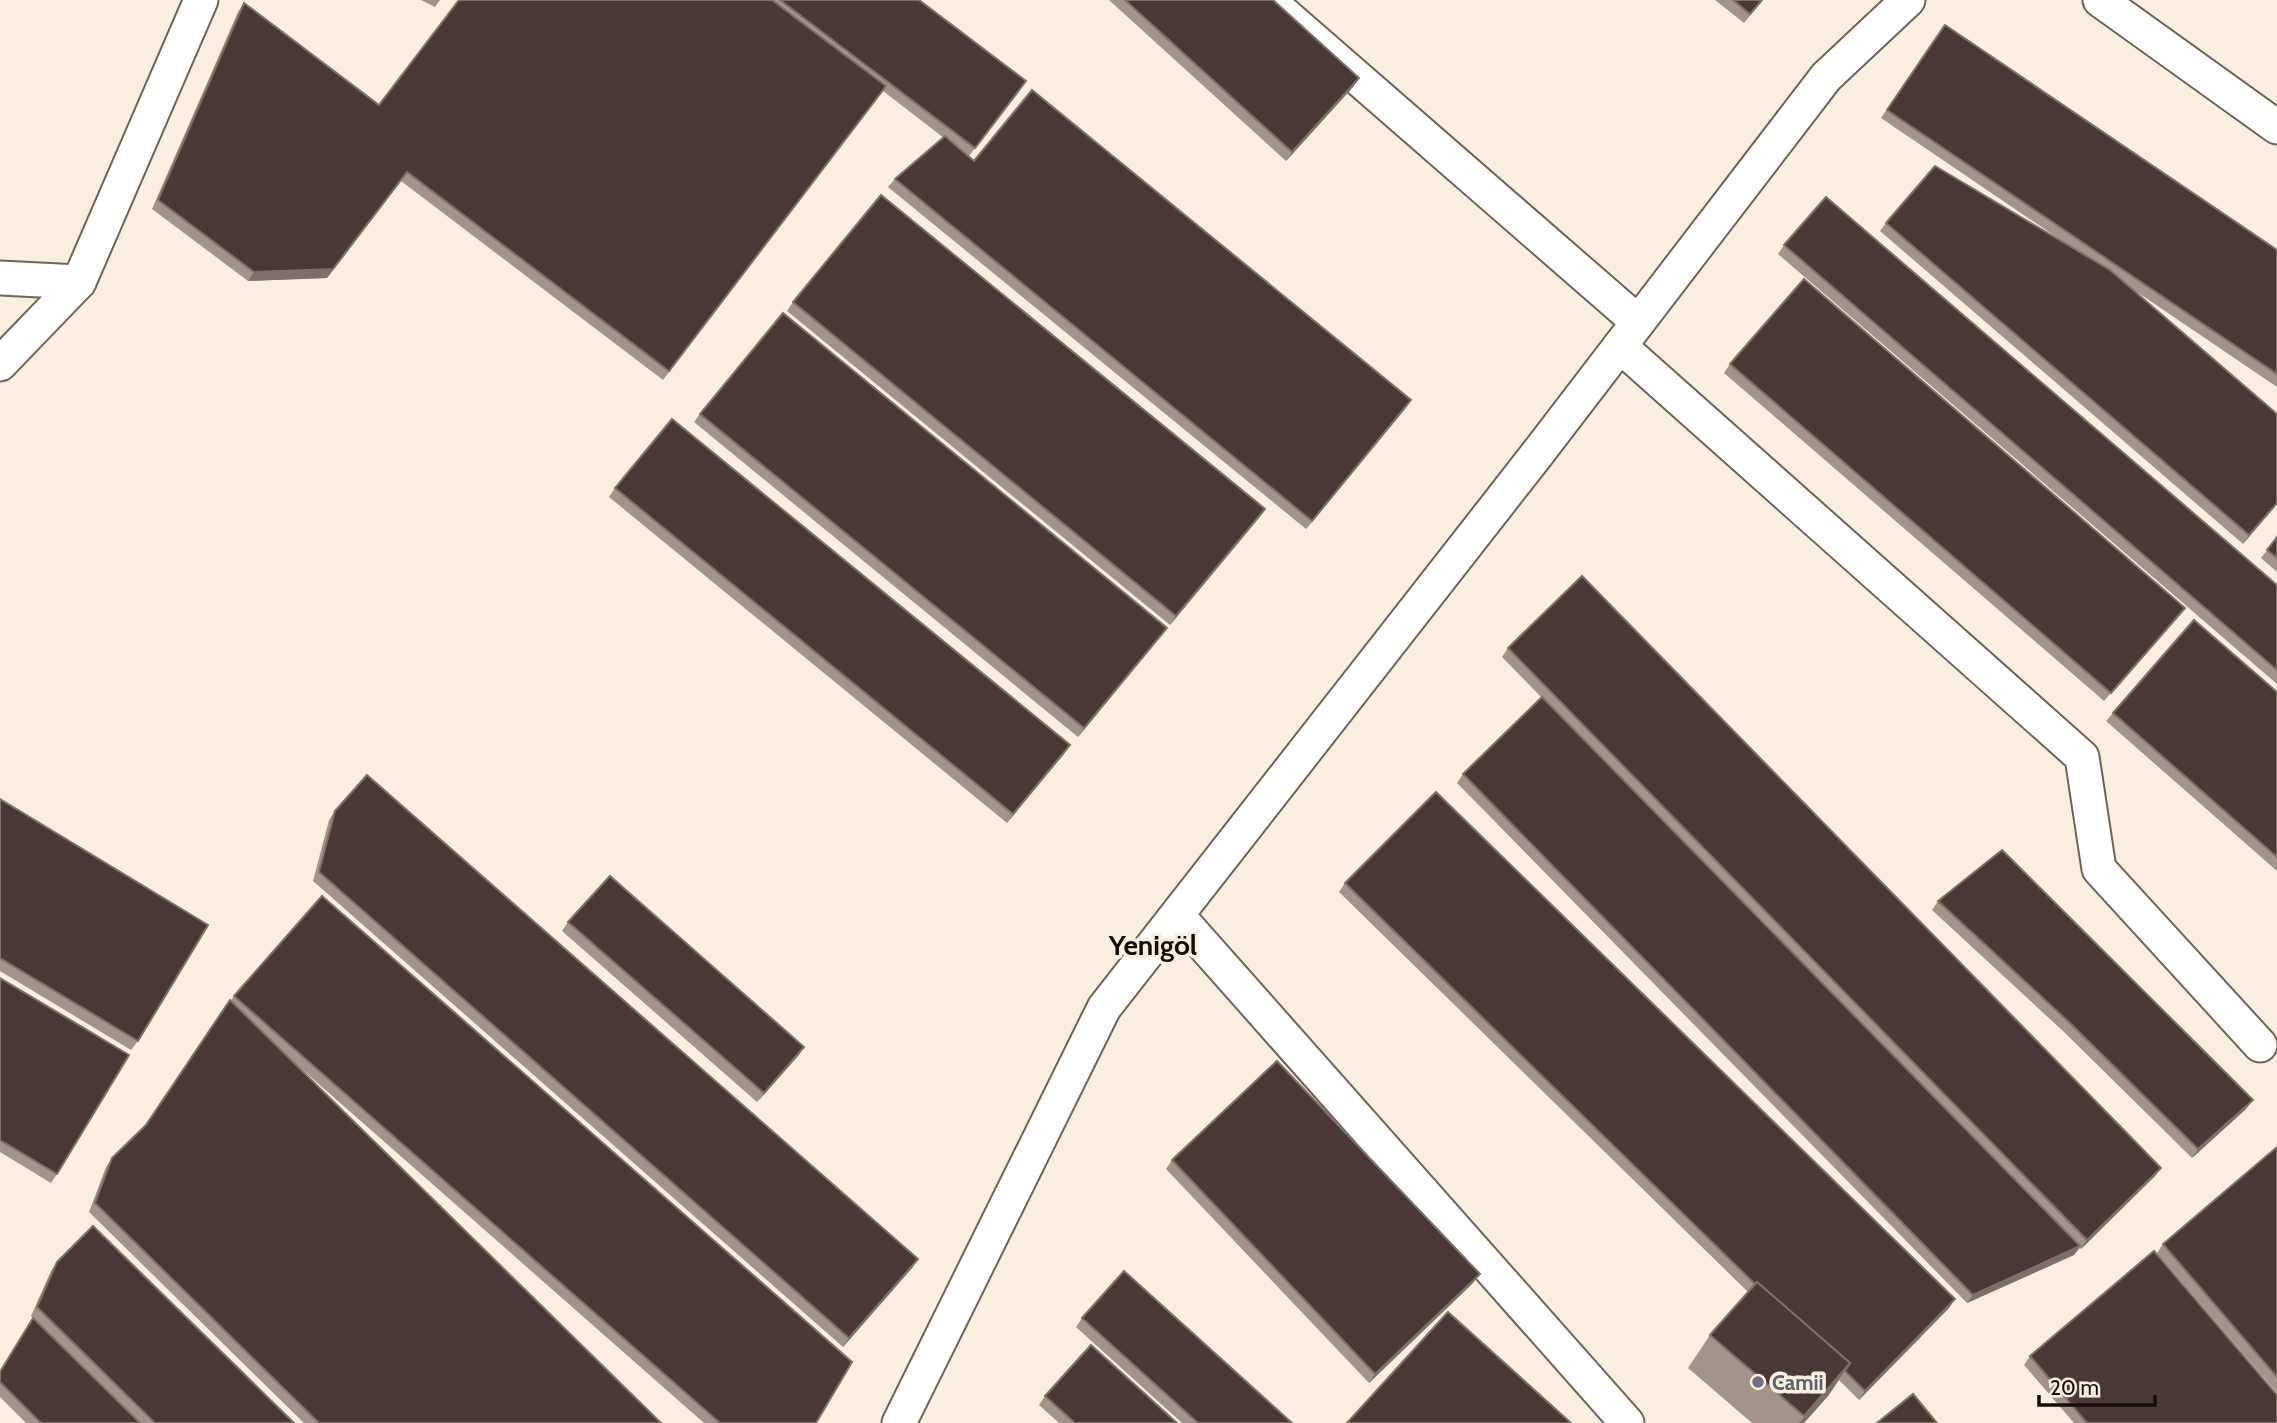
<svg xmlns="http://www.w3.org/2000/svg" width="2277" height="1423" font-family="Cabin,sans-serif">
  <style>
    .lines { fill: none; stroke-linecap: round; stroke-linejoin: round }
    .street-casing { stroke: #6d6457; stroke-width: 37 }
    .street { stroke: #fff; stroke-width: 33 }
    .wall { fill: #a1948b }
    .shaded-wall { fill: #7e7069 }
    .building { fill: #493936; stroke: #7e7069; stroke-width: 2 }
    .worship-dot { fill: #6b7280; stroke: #f9efe0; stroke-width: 2.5 }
    .labels { text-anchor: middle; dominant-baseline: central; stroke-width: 7; stroke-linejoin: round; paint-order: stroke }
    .worship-label { font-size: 21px; font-weight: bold; fill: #5b616d; stroke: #f9efe0; text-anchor: start }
    .district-label { font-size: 28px; font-weight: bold; fill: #120e09; stroke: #f9efe0 }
  </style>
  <rect width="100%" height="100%" fill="#f9efe0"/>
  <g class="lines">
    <!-- street casing -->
    <g class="street-casing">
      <g id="street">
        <polyline points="1268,0 1638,322"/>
        <polyline points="2100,0 2277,127"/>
        <polyline points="0,278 79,282 201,0"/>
        <polyline points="1620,346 2082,757 2099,869 2260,1045"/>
        <polyline points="0,364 79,282"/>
        <polyline points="1177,915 1627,1423"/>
        <polyline points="899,1423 1104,1008 1534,458 1826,77 1908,0"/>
      </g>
    </g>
    <!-- street -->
    <use href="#street" class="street"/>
  </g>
  <!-- wall -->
  <g class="wall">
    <polygon points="421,0 440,0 435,7"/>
    <polygon points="459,0 919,0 1020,90 969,156 974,161 1405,409 1306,529 888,187 895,179 944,138 883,91 663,380 401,181 327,278 248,281 152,209 238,12 244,3 379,105"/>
    <polygon points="1109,0 1273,0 1359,78 1353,87 1286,161"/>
    <polygon points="1715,0 1763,0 1744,23"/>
    <polygon points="1945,25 2277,250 2277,387 2131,288 2277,504 2243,544 1880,231 1886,223 2062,241 1881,118"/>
    <polygon points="1784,245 2277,585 2277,684 1778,254"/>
    <polygon points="793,302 1265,509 1170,625 787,311"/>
    <polygon points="1730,364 2185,608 2178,616 2104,701 1724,373"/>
    <polygon points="700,414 1167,628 1078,737 694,422"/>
    <polygon points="615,488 1070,745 1007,823 609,497"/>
    <polygon points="2277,537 2277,572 2261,558"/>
    <polygon points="1508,648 2161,1168 2155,1176 2081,1249 2080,1248 2074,1255 1967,1303 1457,783 1463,774 1542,698 1502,657"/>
    <polygon points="2277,692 2277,871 2106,721 2113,713"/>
    <polygon points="0,799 138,1041 131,1050 0,971"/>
    <polygon points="335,811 912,1268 843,1347 313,881 329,820"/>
    <polygon points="1345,883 1949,1308 1859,1400 1839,1380 1828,1396 1804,1423 1752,1423 1688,1368 1710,1335 1748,1292 1339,892"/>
    <polygon points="1938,901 2246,1109 2192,1158 2064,1032 1932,910"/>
    <polygon points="568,922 804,1047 798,1056 757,1102 562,931"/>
    <polygon points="0,978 57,1174 51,1183 0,1152"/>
    <polygon points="234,996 816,1423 704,1423 297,1065 661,1423 304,1423 89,1212 106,1167 112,1158 145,1125"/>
    <polygon points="2277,1147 2277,1393 2157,1253 2163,1244"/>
    <polygon points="1172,1160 1473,1283 1369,1383 1166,1169"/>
    <polygon points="57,1262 294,1423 26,1423 0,1397 0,1371 33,1318 31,1316 51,1271"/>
    <polygon points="1082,1318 1292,1423 1182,1423 1076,1327"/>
    <polygon points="2030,1356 2277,1423 2074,1423 2024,1365"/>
    <polygon points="1045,1396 1177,1423 1059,1423 1039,1405"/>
  </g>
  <!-- shaded-wall -->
  <g class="shaded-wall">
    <polygon points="1359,78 1353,87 1286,161 1292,152"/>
    <polygon points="401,181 327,278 248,281 254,272"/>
    <polygon points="1411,400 1405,409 1306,529 1312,521"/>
    <polygon points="2277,503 2277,504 2243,544 2249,535"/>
    <polygon points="1265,509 1259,518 1170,625 1176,616"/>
    <polygon points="1167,628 1160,637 1078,737 1084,728"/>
    <polygon points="1070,745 1064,754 1007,823 1013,814"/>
    <polygon points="804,1047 798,1056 757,1102 764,1093"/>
    <polygon points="2253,1100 2246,1109 2192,1158 2198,1149"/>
    <polygon points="2161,1168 2155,1176 2081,1249 2087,1240"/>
    <polygon points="2080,1246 2074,1255 1967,1303 1973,1295"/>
    <polygon points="918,1259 912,1268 843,1347 849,1338"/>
    <polygon points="1480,1274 1473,1283 1369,1383 1375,1374"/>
    <polygon points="1955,1299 1949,1308 1859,1400 1865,1391"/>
    <polygon points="1850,1363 1828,1396 1804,1423 1799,1423"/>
  </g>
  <!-- building -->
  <g class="building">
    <polygon points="459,0 772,0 886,86 669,371 407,172 333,269 254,272 158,200 244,3 379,105"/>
    <polygon points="780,0 919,0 1026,81 975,148"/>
    <polygon points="1125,0 1273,0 1359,78 1292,152"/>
    <polygon points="1733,0 1762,0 1750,14"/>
    <polygon points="1945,25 2277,250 2277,374 1887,110"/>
    <polygon points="1032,90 1411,400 1312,521 895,179 945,136 974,161"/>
    <polygon points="1935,166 2110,270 2277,414 2277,503 2249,535 1886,223"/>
    <polygon points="881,195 1265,509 1176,616 793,302"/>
    <polygon points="1826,197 2277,585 2277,670 1784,245"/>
    <polygon points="1804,279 2185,608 2111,693 1730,364"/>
    <polygon points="783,313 1167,628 1084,728 700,414"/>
    <polygon points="672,419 1070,745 1013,814 615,488"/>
    <polygon points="2277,537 2277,558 2267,550"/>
    <polygon points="1582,576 2161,1168 2087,1240 1508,648"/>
    <polygon points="2194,620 2277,692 2277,857 2113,713"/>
    <polygon points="1542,697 2080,1246 1973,1295 1463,774"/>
    <polygon points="367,775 918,1259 849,1338 319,872 335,811"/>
    <polygon points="1436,792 1955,1299 1865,1391 1845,1371 1850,1363 1757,1282 1755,1284 1345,883"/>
    <polygon points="0,799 208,925 138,1041 0,958"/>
    <polygon points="2002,850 2253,1100 2198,1149 2070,1023 1938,901"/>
    <polygon points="610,876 804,1047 764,1093 568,922"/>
    <polygon points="322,896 852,1362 816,1423 720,1423 234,996"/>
    <polygon points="0,978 129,1055 57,1174 0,1140"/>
    <polygon points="230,1000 661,1423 319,1423 95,1203 112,1158 146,1125"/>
    <polygon points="1277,1061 1480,1274 1375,1374 1172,1160"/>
    <polygon points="2277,1147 2277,1377 2163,1244"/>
    <polygon points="93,1226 294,1423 155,1423 37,1307 57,1262"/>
    <polygon points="2154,1251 2277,1395 2277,1423 2087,1423 2030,1356"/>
    <polygon points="1124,1271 1292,1423 1198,1423 1082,1318"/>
    <polygon points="1757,1282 1850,1363 1804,1416 1710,1335"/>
    <polygon points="1448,1312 1571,1423 1347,1423"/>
    <polygon points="33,1318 140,1423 41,1423 0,1382 0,1372"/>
    <polygon points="1091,1345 1177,1423 1075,1423 1045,1396"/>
    <polygon points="1913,1394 1937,1423 1877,1423"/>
  </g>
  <!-- markers -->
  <circle class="worship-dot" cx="1758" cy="1382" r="7"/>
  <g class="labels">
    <!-- worship labels -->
    <g class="worship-label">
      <text x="1772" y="1382">Camii</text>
    </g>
    <!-- district labels -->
    <g class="district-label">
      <text x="1153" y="945">Yenigöl</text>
    </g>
  </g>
  <!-- scale -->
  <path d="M2039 1395v10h116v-10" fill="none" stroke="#120e09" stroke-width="3.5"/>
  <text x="2050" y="1395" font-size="21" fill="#120e09" stroke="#f9efe0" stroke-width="5" paint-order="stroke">20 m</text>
</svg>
